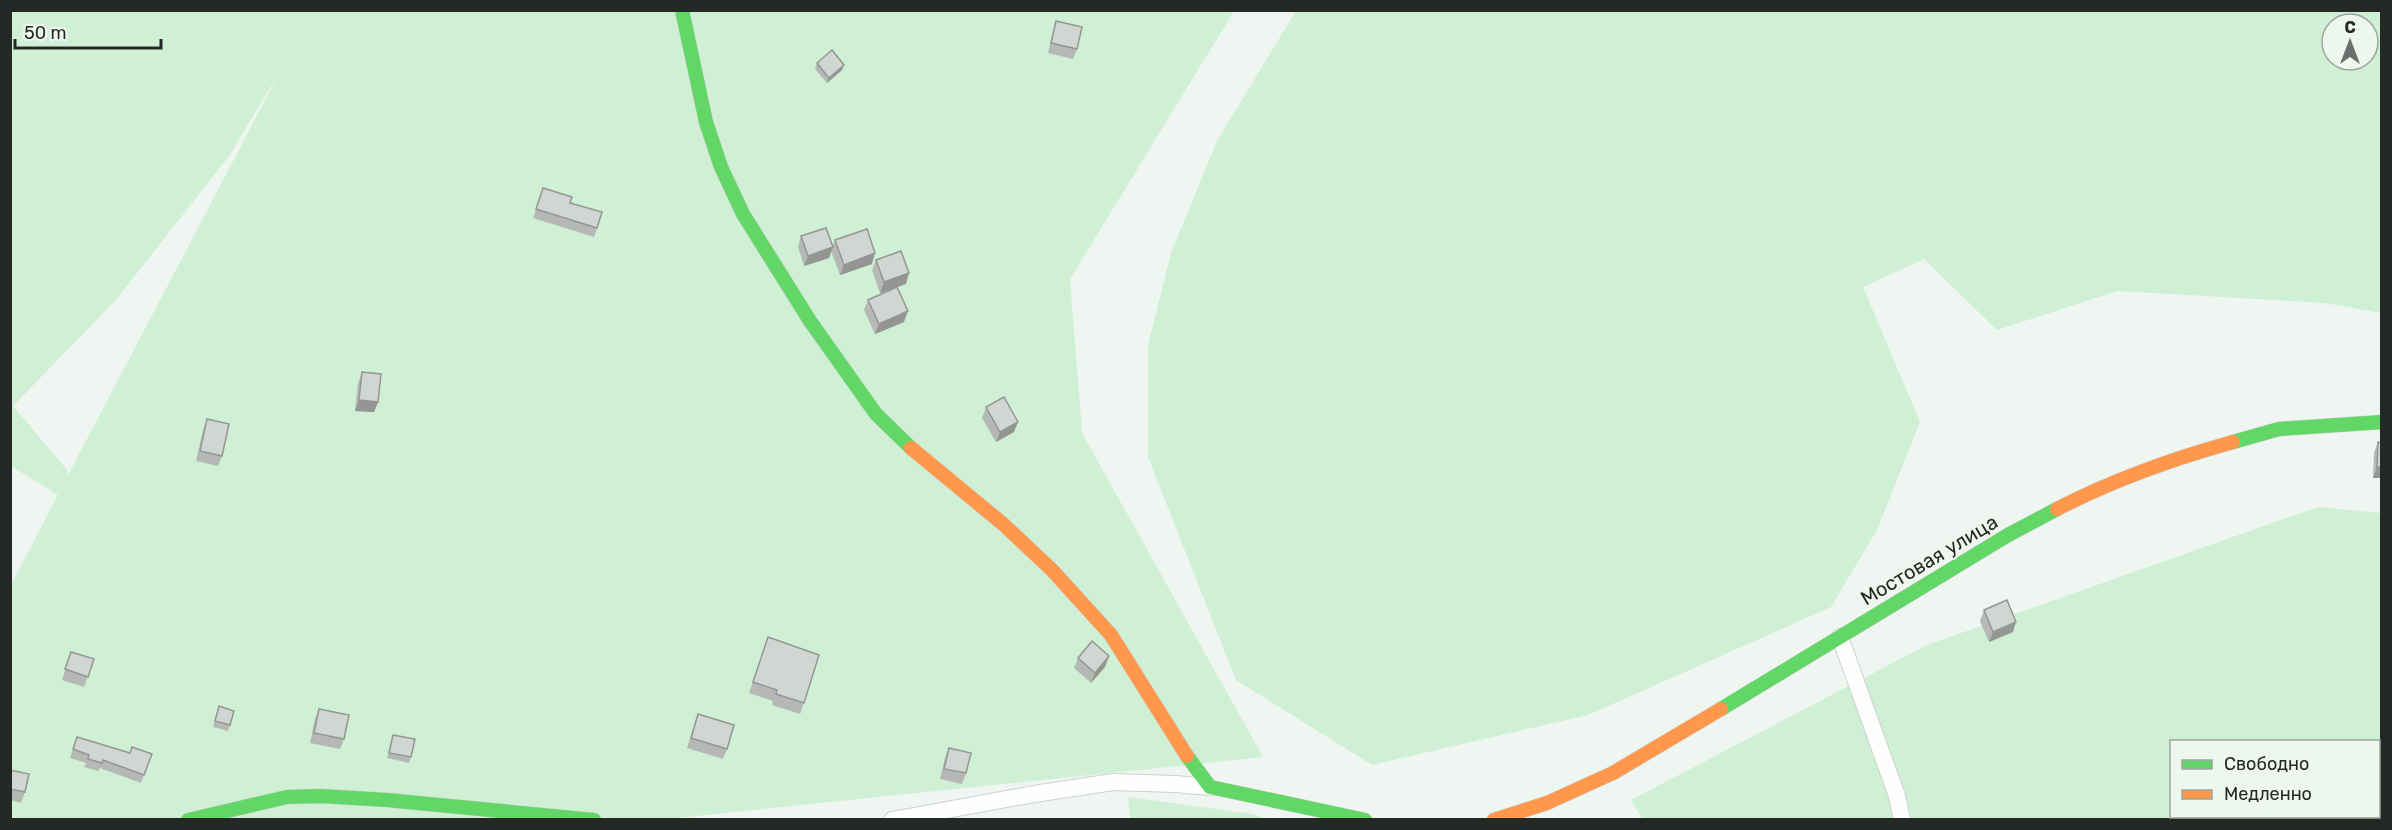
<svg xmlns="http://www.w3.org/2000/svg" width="2392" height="830" font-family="Rubik,sans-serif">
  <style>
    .green { fill: #cff0d4; fill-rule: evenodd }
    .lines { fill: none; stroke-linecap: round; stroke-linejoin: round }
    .street-casing { stroke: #cdd2ce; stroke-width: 18 }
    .fast-casing { stroke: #cdd2ce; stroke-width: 15 }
    .slow-casing { stroke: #cdd2ce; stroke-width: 15 }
    .street { stroke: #fdfefd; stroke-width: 16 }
    .fast { stroke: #63d668; stroke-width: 14 }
    .slow { stroke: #ff974d; stroke-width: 14 }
    .wall { fill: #b5b8b5 }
    .shaded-wall { fill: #939693 }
    .building { fill: #d2d6d2; stroke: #939693; stroke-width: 1.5 }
    .labels { text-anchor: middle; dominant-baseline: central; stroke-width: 4.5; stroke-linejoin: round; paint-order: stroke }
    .street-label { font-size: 20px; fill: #252926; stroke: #edf7ee }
  </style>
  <rect width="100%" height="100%" fill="#eff5f0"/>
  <!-- green -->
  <g class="green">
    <path d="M11 11H1234L1070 279 1082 433 1263 757 657 820 11 819 10 587 58 495 11 466ZM281 70 66 479 68 471 13 406 115 301 229 156Z"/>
    <path d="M1296 11H2381V313L2325 303 2117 291 1997 330 1924 259 1863 287 1920 422 1877 530 1831 607 1588 715 1372 765 1236 680 1148 457V345L1171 253 1217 141ZM2332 24H2368V60H2332Z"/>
    <path d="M2318 507 2381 513V819L1643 820 1631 800 1927 645ZM2172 742H2378V816H2172Z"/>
    <polygon points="1128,797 1253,814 1267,819 1130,819"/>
  </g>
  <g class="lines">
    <!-- street casing -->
    <g class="street-casing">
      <g id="street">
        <polyline points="1840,637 1897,796 1902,820"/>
        <polyline points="892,820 1034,794 1113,782 1175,784 1210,787"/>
      </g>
    </g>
    <!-- fast casing -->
    <g class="fast-casing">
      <g id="fast">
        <polyline points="682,10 706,122 721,167 743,214 810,321 876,414 911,448"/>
        <polyline points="2233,442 2279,429 2382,422"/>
        <polyline points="1721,709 2008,535 2057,509"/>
        <polyline points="1187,756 1210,787 1365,820"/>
        <polyline points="188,820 287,797 321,796 387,800 594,820"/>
      </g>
    </g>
    <!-- slow casing -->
    <g class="slow-casing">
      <g id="slow">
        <polyline points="911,448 1003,524 1052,570 1111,635 1187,756"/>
        <path d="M2057 509C2113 480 2172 459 2233 442"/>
        <polyline points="1494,820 1547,803 1613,773 1721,709"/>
      </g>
    </g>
    <!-- street -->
    <use href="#street" class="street"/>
    <!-- fast -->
    <use href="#fast" class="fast"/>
    <!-- slow -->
    <use href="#slow" class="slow"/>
  </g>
  <!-- wall -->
  <g class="wall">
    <polygon points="1056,21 1077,49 1073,59 1048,53 1053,32"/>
    <polygon points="817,63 842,70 827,83 815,69"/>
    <polygon points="543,188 570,203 597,228 594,237 533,218"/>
    <polygon points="801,236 832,247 835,240 872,264 840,275 831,251 829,258 804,266 798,247"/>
    <polygon points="876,260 906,284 880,293 872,270"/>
    <polygon points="868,300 904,322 875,334 864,310"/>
    <polygon points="362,372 378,402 374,412 355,411 358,383"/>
    <polygon points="986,407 1014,432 996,442 982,418"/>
    <polygon points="207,419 222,456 218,466 196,461 203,430"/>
    <polygon points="2378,442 2382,443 2382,478 2373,478 2374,453"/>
    <polygon points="1984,610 2013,632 1989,642 1980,621"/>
    <polygon points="768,637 804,703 800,714 772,705 773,701 749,693"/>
    <polygon points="71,652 94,659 84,687 62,680"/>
    <polygon points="1109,656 1105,667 1091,683 1074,668 1078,658"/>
    <polygon points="319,709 344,739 340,749 310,743 315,719"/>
    <polygon points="217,712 230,725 228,731 213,727"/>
    <polygon points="698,714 727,749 723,759 687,748"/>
    <polygon points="393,735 411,757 409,763 387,758"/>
    <polygon points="77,737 130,753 152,754 141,783 100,768 98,771 84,767 86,763 70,758"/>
    <polygon points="949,748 966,773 962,784 940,779 945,758"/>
    <polygon points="10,770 25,792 21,803 10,800"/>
  </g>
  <!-- shaded-wall -->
  <g class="shaded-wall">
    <polygon points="844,65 842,70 827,83 829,78"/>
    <polygon points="833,247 829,258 804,266 808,256"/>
    <polygon points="875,253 872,264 840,275 844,265"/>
    <polygon points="909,273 906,284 880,293 884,282"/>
    <polygon points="908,311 904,322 875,334 879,324"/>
    <polygon points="359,400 378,402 374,412 355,411"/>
    <polygon points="1018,422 1014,432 996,442 1000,432"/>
    <polygon points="2377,467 2382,467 2382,478 2373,478"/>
    <polygon points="2016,622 2013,632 1989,642 1993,632"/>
    <polygon points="1109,656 1105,667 1091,683 1095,673"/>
  </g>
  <!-- building -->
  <g class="building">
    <polygon points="1056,21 1082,27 1077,49 1051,43"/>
    <polygon points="832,50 844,65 829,78 817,63"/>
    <polygon points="543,188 572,197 570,203 602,212 597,228 536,209"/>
    <polygon points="826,228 833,247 808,256 801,236"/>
    <polygon points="867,229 875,253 844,265 835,240"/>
    <polygon points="901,251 909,273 884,282 876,260"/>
    <polygon points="897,287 908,311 879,324 868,300"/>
    <polygon points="362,372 381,374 378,402 359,400"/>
    <polygon points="1004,397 1018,422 1000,432 986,407"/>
    <polygon points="207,419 229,424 222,456 200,451"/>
    <polygon points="2378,442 2382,443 2382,467 2377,467"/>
    <polygon points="2007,600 2016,622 1993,632 1984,610"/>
    <polygon points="768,637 819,655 804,703 776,694 777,690 753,682"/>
    <polygon points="1092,641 1109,656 1095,673 1078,658"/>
    <polygon points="71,652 94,659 88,677 65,669"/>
    <polygon points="219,706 234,711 230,725 215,721"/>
    <polygon points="319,709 349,715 344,739 314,733"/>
    <polygon points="698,714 734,725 727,749 691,738"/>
    <polygon points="393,735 415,739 411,757 389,753"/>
    <polygon points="77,737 130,753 132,747 152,754 144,775 103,760 102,763 88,759 89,755 73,749"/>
    <polygon points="949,748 971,753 966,773 944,769"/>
    <polygon points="10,770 29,774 25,792 10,789"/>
  </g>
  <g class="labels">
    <!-- street labels -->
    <g class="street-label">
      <text transform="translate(1929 560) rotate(-31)">Мостовая улица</text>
    </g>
  </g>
  <!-- border -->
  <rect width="2392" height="830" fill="none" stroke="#252926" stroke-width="24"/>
  <!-- legend -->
  <rect x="2170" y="740" width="210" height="78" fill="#edf7ee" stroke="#9da59e" stroke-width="1.5"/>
  <rect x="2182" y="760" width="30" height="9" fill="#63d668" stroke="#9da59e" stroke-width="1.5"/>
  <text x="2224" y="770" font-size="18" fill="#252926">Свободно</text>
  <rect x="2182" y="790" width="30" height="9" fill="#ff974d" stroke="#9da59e" stroke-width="1.5"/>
  <text x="2224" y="800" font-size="18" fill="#252926">Медленно</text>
  <!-- north arrow -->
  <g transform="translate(2350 42)"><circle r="28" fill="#edf7ee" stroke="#9da59e" stroke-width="1.5"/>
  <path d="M0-4.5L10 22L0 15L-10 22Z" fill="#6c706d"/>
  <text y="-9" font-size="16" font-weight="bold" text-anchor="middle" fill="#252926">С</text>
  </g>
  <!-- scale -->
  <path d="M15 39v9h146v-9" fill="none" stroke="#252926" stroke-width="3"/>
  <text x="24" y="39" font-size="18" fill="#252926" stroke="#edf7ee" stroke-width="4.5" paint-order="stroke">50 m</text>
</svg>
